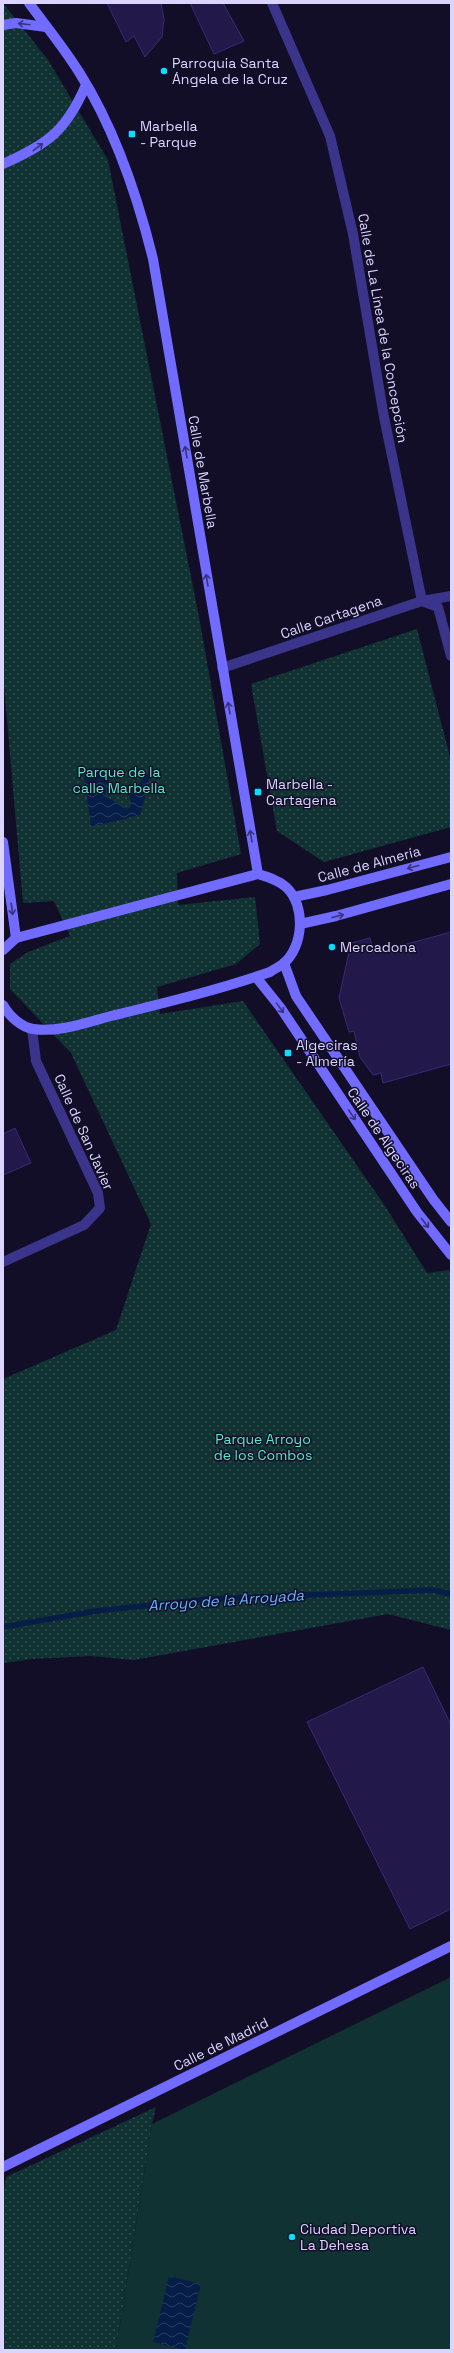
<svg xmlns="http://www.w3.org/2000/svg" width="454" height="2353" font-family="'Space Grotesk',sans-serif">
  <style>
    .grass { fill: url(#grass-dots) }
    .pitch { fill: #103232 }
    .water { fill: url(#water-waves) }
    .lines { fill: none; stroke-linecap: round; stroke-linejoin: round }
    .stream { stroke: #061d48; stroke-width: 5.5 }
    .building { fill: #23184a; stroke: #3a2978 }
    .street { stroke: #3a358a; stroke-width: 10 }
    .secondary { stroke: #726bff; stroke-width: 10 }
    .oneway { stroke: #39337e }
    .poi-dot { fill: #00e0ff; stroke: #130e28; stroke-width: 1.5 }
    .labels { text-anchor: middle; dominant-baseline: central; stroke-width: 3; stroke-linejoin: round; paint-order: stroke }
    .poi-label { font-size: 14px; fill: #dad4ff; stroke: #130e28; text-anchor: start }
    .street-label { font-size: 14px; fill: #dad4ff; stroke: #130e28 }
    .park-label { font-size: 14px; fill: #57e8c7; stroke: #130e28 }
    .water-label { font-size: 15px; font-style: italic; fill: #62b3ff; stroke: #130e28 }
  </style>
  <defs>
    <pattern id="grass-dots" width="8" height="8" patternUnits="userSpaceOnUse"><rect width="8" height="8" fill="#103232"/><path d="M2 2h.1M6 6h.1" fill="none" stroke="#324f51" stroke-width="1.8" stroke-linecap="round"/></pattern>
    <pattern id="water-waves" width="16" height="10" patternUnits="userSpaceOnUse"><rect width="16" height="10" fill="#061d48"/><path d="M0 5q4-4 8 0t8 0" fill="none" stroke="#2a3d63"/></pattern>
  </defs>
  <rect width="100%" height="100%" fill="#130e28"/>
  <!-- grass -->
  <g class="grass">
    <polygon points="3,3 48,60 108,160 199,617 241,854 177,873 178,905 255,897 260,944 236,964 157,987 160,1014 243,1001 385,1206 427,1273 451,1270 451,1630 388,1614 134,1660 91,1656 32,1659 3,1663 3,1379 116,1330 151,1224 71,1053 10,989 10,964 28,952 70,936 54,901 23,903 3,674"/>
    <polygon points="417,629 451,761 451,827 324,862 277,831 251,684"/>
    <polygon points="156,2107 152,2124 116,2350 3,2350 3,2197 6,2177"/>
  </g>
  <!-- pitch -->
  <polygon class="pitch" points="451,1977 451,2350 116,2350 152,2124"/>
  <!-- water -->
  <g class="water">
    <path d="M153 767 140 815 91 827 84 775 116 771C108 779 104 785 107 797L128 809 131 806 129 796Z"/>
    <polygon points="169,2276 201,2284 185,2350 153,2342"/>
  </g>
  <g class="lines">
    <!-- stream -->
    <polyline class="stream" points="3,1627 96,1611 209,1599 432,1590 451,1594"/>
  </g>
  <!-- building -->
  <g class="building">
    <polygon points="107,3 161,3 164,19 162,37 145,57 134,36 126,42"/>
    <polygon points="190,3 223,3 244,41 214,54"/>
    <polygon points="451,932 451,1064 383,1083 381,1073 373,1075 360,1057 354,1031 349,1032 339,998 351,943 370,938 374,953"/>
    <polygon points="15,1128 31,1163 3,1175 3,1134"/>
    <polygon points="423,1667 451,1725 451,1909 410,1929 307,1722"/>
  </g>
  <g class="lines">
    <!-- street -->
    <g class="street">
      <polyline points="272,3 330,136 353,234 384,417 422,601 438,607 451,656"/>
      <polyline points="222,668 422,601 451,596"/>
      <polyline points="3,1262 84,1225 100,1208 98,1193 36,1061 32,1029"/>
    </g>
    <!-- secondary -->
    <g class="secondary">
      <path d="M29 3C46 26 64 48 79 72 115 129 137 194 153 259L258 874"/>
      <polyline points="3,25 16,23 46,27"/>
      <path d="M3 164C48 144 66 131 86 85"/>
      <polyline points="3,842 16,938"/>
      <polyline points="294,897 327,890 451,857"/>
      <polyline points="300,924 336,916 451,884"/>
      <path d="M3 950 16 938 258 874C268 877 278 880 286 887 306 905 304 947 283 964 279 967 274 969 270 972 218 990 164 1003 111 1016 88 1022 58 1033 33 1029 21 1027 9 1016 3 1005"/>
      <polyline points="284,963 296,996 433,1199 451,1222"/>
      <polyline points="256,977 280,1007 417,1212 451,1255"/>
      <polyline points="3,2167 451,1946"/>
    </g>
  </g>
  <!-- one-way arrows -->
  <defs><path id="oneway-shaft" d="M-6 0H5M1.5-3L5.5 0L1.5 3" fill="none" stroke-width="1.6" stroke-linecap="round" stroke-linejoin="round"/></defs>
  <g class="oneway">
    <use href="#oneway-shaft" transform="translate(24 24) rotate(-173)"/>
    <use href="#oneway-shaft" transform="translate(38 147) rotate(-37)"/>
    <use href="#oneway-shaft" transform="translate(186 452) rotate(-100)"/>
    <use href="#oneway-shaft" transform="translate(207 580) rotate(-99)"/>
    <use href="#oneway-shaft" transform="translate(229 708) rotate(-100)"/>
    <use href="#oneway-shaft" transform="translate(251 836) rotate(-100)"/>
    <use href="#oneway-shaft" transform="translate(413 867) rotate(165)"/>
    <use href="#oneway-shaft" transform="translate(12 909) rotate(82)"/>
    <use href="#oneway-shaft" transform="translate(338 916) rotate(-14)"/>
    <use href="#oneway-shaft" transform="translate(280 1008) rotate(54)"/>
    <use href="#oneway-shaft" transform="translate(352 1115) rotate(56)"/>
    <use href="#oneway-shaft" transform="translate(425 1223) rotate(52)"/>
  </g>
  <!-- markers -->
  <g class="poi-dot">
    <circle cx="164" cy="71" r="4"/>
    <rect x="128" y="130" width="8" height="8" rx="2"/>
    <rect x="254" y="788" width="8" height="8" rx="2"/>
    <circle cx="332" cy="947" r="4"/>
    <rect x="284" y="1049" width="8" height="8" rx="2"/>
    <circle cx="292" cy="2237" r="4"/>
  </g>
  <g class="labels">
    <!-- poi labels -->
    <g class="poi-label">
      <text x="172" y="63">Parroquia Santa<tspan x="172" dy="16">Ángela de la Cruz</tspan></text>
      <text x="140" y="126">Marbella<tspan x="140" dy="16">- Parque</tspan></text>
      <text x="266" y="784">Marbella -<tspan x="266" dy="16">Cartagena</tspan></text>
      <text x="340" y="947">Mercadona</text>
      <text x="296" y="1045">Algeciras<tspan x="296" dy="16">- Almería</tspan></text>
      <text x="300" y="2229">Ciudad Deportiva<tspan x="300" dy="16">La Dehesa</tspan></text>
    </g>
    <!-- street labels -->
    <g class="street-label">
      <text transform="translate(383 328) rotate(80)">Calle de La Línea de la Concepción</text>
      <text transform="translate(203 472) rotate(80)">Calle de Marbella</text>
      <text transform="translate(331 617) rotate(-19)">Calle Cartagena</text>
      <text transform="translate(369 864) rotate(-15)">Calle de Almería</text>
      <text transform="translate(84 1132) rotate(66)">Calle de San Javier</text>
      <text transform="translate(384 1138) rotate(56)">Calle de Algeciras</text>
      <text transform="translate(221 2044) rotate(-26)">Calle de Madrid</text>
    </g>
    <!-- park labels -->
    <g class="park-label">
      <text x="119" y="772">Parque de la<tspan x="119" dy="16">calle Marbella</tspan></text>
      <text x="263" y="1439">Parque Arroyo<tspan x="263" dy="16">de los Combos</tspan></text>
    </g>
    <!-- water labels -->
    <g class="water-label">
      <text transform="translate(226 1600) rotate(-4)">Arroyo de la Arroyada</text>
    </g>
  </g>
  <!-- border -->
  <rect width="454" height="2353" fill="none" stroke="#dad4ff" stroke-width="8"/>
</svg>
